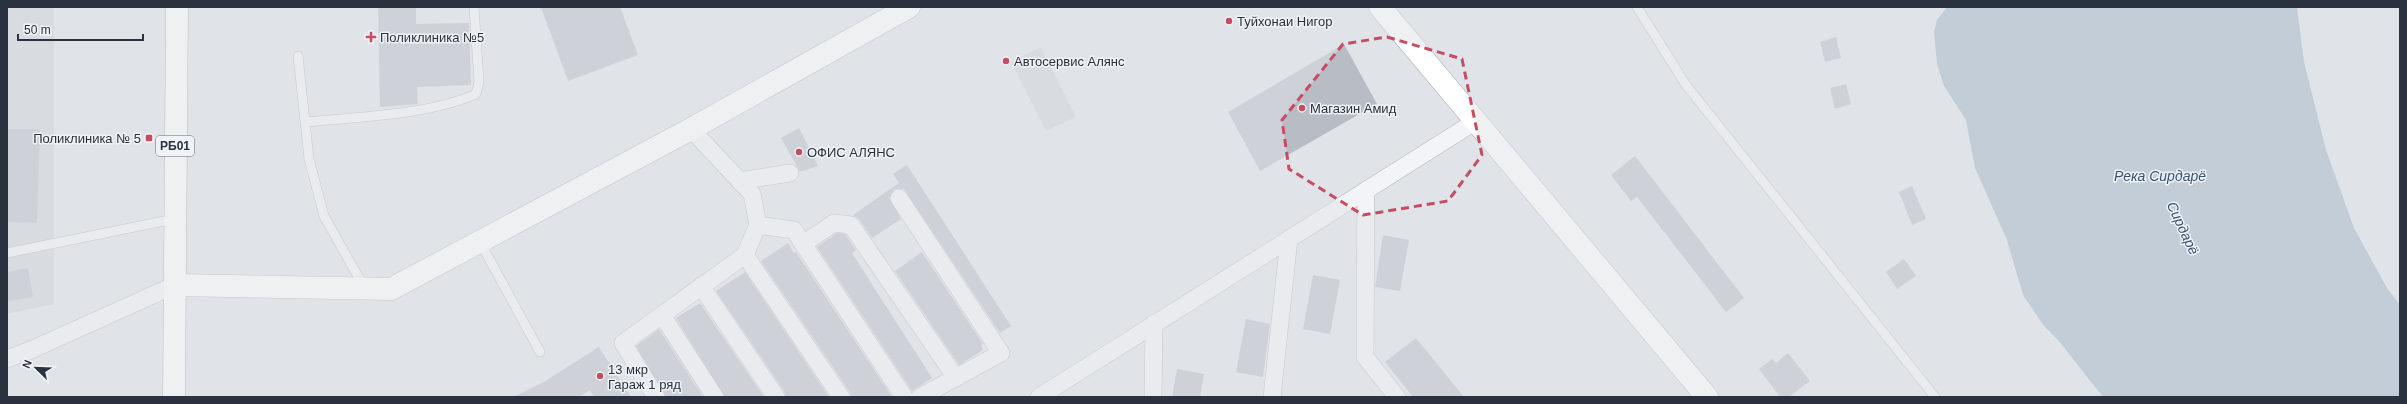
<svg xmlns="http://www.w3.org/2000/svg" width="2407" height="404" font-family="Arial,sans-serif">
  <style>
    .built { fill: #cfd3da }
    .water { fill: #9eb2c6 }
    .building { fill: #b8bdc5 }
    .lines { fill: none; stroke-linecap: round; stroke-linejoin: round }
    .lane-casing { stroke: #a6abb2; stroke-width: 10 }
    .street-casing { stroke: #a6abb2; stroke-width: 18 }
    .secondary-casing { stroke: #a6abb2; stroke-width: 23 }
    .highway-casing { stroke: #89929e; stroke-width: 23 }
    .lane { stroke: #f3f4f7; stroke-width: 9 }
    .street { stroke: #f3f4f7; stroke-width: 17 }
    .secondary { stroke: #fff; stroke-width: 22 }
    .highway { stroke: #fff; stroke-width: 22 }
    .marked { fill: none; stroke: #c64d61; stroke-width: 3; stroke-dasharray: 8 5; stroke-linejoin: round }
    .poi-dot { fill: #c64d61; stroke: #f0f3f6; stroke-width: 1.5 }
    .labels { text-anchor: middle; dominant-baseline: central; stroke-width: 3; stroke-linejoin: round; paint-order: stroke }
    .shield { fill: #f0f3f6; stroke: #656c76; stroke-width: 1 }
    .shield-label { font-size: 12px; font-weight: bold; fill: #2a323f }
    .poi-label { font-size: 13px; fill: #2a323f; stroke: #f0f3f6; text-anchor: start }
    .water-label { font-size: 14px; font-style: italic; fill: #365171; stroke: #f0f3f6 }
  </style>
  <rect width="100%" height="100%" fill="#e0e4e8"/>
  <!-- built -->
  <g class="built">
    <polygon points="7,7 54,7 54,304 7,314"/>
    <polygon points="1041,47 1076,117 1046,131 1011,62"/>
  </g>
  <!-- water -->
  <polygon class="water" points="1947,7 2297,7 2304,62 2326,150 2354,228 2387,288 2400,305 2400,397 2103,397 2058,340 2044,326 2023,295 2007,240 1975,168 1966,120 1944,86 1937,64 1934,32 1937,20"/>
  <!-- building -->
  <g class="building">
    <polygon points="378,7 416,7 416,24 469,23 471,85 417,87 418,104 380,107"/>
    <polygon points="541,7 620,7 638,55 568,81"/>
    <polygon points="1836,37 1841,58 1825,62 1820,42"/>
    <polygon points="1344,44 1377,104 1260,171 1228,112"/>
    <polygon points="1846,84 1851,104 1835,109 1830,88"/>
    <polygon points="799,128 818,166 800,172 781,138"/>
    <polygon points="8,129 40,129 37,223 7,222"/>
    <polygon points="1635,156 1744,298 1726,312 1637,197 1631,201 1611,175"/>
    <polygon points="907,165 1011,326 1000,333 904,189 894,189 889,198 901,219 872,238 859,219 853,215 899,183 893,174"/>
    <polygon points="1912,186 1926,219 1912,225 1899,192"/>
    <polygon points="837,233 845,234 856,250 852,253 932,378 912,391 817,247"/>
    <polygon points="1383,235 1409,240 1400,291 1375,287"/>
    <polygon points="788,243 794,253 796,252 892,397 851,397 849,391 761,261"/>
    <polygon points="922,252 983,344 981,345 983,350 959,365 895,271"/>
    <polygon points="1904,259 1916,276 1897,289 1886,272"/>
    <polygon points="28,268 33,297 7,301 7,272"/>
    <polygon points="745,272 829,397 786,397 784,391 716,291"/>
    <polygon points="1313,275 1340,280 1330,334 1303,329"/>
    <polygon points="700,303 764,397 725,397 676,318"/>
    <polygon points="1246,319 1270,324 1263,377 1236,372"/>
    <polygon points="659,329 703,397 666,397 636,346"/>
    <polygon points="1416,338 1464,397 1413,397 1385,362"/>
    <polygon points="599,347 631,397 594,397 590,390 578,397 513,397 542,383"/>
    <polygon points="1788,353 1810,381 1789,397 1780,397 1759,369 1772,359 1776,363"/>
    <polygon points="1177,369 1204,374 1200,397 1172,397"/>
  </g>
  <g class="lines">
    <!-- lane casing -->
    <g class="lane-casing">
      <g id="lane">
        <polyline points="1637,7 1686,85 1935,397"/>
        <polyline points="298,56 309,159 324,216 364,287"/>
        <path d="M305 122C357 117 429 115 476 94L479 82 474 7"/>
        <polyline points="480,242 540,352"/>
        <polyline points="7,253 174,219"/>
      </g>
    </g>
    <!-- street casing -->
    <g class="street-casing">
      <g id="street">
        <polyline points="691,129 752,194 758,225 745,255 841,397"/>
        <polyline points="739,181 790,173"/>
        <polyline points="1366,190 1365,357 1397,397"/>
        <polyline points="899,198 1001,353 920,397"/>
        <polyline points="758,225 794,230 904,397"/>
        <polyline points="803,244 834,223 851,225 956,378"/>
        <polyline points="701,286 776,397"/>
        <polyline points="662,315 715,397"/>
        <polyline points="7,359 33,349 175,285"/>
        <polyline points="656,397 623,343 745,255"/>
        <polyline points="1039,397 1476,121"/>
        <polyline points="1153,397 1154,323"/>
        <polyline points="1272,397 1289,239"/>
      </g>
    </g>
    <!-- secondary casing -->
    <g class="secondary-casing">
      <g id="secondary">
        <polyline points="1380,7 1707,397"/>
        <polyline points="175,285 391,289 691,129 909,7"/>
      </g>
    </g>
    <!-- highway casing -->
    <g class="highway-casing">
      <polyline id="highway" points="174,397 177,7"/>
    </g>
    <!-- lane -->
    <use href="#lane" class="lane"/>
    <!-- street -->
    <use href="#street" class="street"/>
    <!-- secondary -->
    <use href="#secondary" class="secondary"/>
    <!-- highway -->
    <use href="#highway" class="highway"/>
  </g>
  <!-- marked area -->
  <path d="M0 0H2407V404H0ZM1387 37 1462 59 1482 155 1448 201 1363 215 1289 169 1282 120 1343 44Z" fill="#e0e4e8" fill-opacity=".55" fill-rule="evenodd"/>
  <path class="marked" d="M1387 37 1462 59 1482 155 1448 201 1363 215 1289 169 1282 120 1343 44Z"/>
  <!-- markers -->
  <g class="poi-dot">
    <circle cx="1229" cy="21" r="4"/>
    <path d="M369 31h4v4h4v4h-4v4h-4v-4h-4v-4h4z"/>
    <circle cx="1006" cy="61" r="4"/>
    <circle cx="1302" cy="108" r="4"/>
    <rect x="145" y="134" width="8" height="8" rx="2"/>
    <circle cx="799" cy="152" r="4"/>
    <circle cx="600" cy="376" r="4"/>
  </g>
  <g class="labels">
    <!-- shield labels -->
    <rect class="shield" x="156" y="136" width="38" height="20" rx="3"/>
    <g class="shield-label">
      <text x="175" y="146">РБ01</text>
    </g>
    <!-- poi labels -->
    <g class="poi-label">
      <text x="1237" y="21">Туйхонаи Нигор</text>
      <text x="380" y="37">Поликлиника №5</text>
      <text x="1014" y="61">Автосервис Алянс</text>
      <text x="1310" y="108">Магазин Амид</text>
      <text x="141" y="138" text-anchor="end">Поликлиника № 5</text>
      <text x="807" y="152">ОФИС АЛЯНС</text>
      <text x="608" y="369">13 мкр<tspan x="608" dy="15">Гараж 1 ряд</tspan></text>
    </g>
    <!-- water labels -->
    <g class="water-label">
      <text x="2160" y="176">Река Сирдарё</text>
      <text transform="translate(2183 228) rotate(65)">Сирдарё</text>
    </g>
  </g>
  <!-- border -->
  <rect width="2407" height="404" fill="none" stroke="#2a323f" stroke-width="16"/>
  <!-- north arrow -->
  <g transform="translate(36 368) rotate(293)" stroke="#f0f3f6" stroke-width="3" paint-order="stroke">
  <path d="M0-3L7 15L0 10L-7 15Z" fill="#2a323f"/>
  <text y="-6" font-size="11" font-weight="bold" text-anchor="middle" fill="#2a323f">N</text>
  </g>
  <!-- scale -->
  <path d="M18 34v6h125v-6" fill="none" stroke="#2a323f" stroke-width="2"/>
  <text x="24" y="34" font-size="12" fill="#2a323f" stroke="#f0f3f6" stroke-width="3" paint-order="stroke">50 m</text>
</svg>
